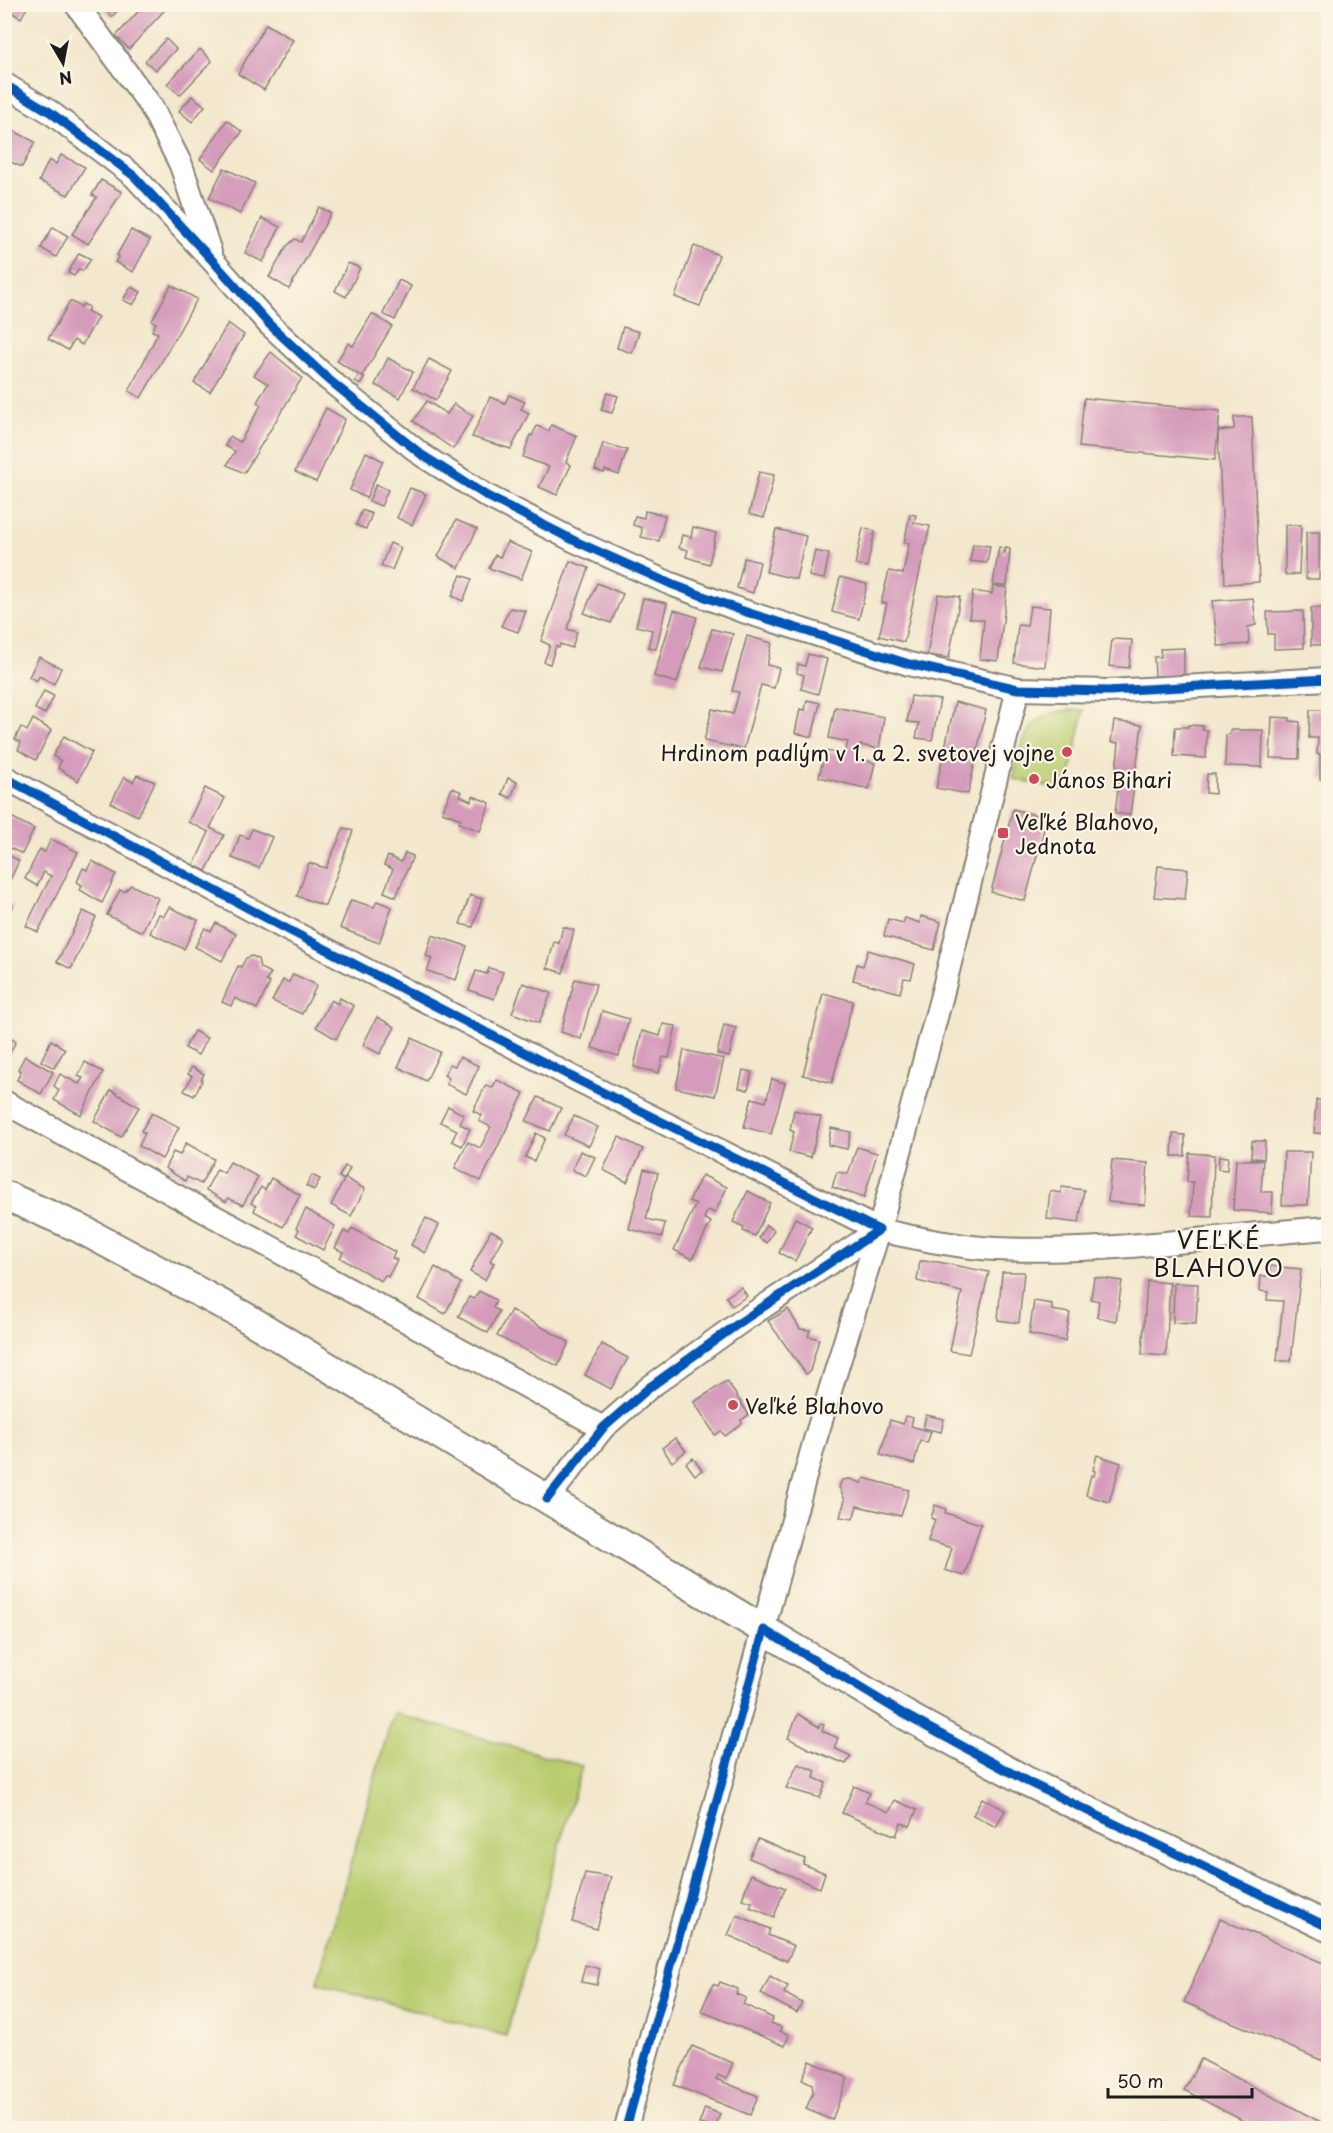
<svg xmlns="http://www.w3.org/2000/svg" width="1333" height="2133" font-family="'Playpen Sans',sans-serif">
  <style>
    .green { fill: #b9cd70; stroke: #6a7446; stroke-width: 1.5 }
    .building { fill: #d59bbb }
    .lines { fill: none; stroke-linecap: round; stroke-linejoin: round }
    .minor-casing { stroke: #888274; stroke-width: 26 }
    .major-casing { stroke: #888274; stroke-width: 32 }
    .minor { stroke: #fff; stroke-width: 22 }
    .major { stroke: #fff; stroke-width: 28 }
    .cycleway-casing { stroke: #fcf5e5; stroke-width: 13 }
    .cycleway { stroke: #0057b8; stroke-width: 9 }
    .poi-dot { fill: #d1495b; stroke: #fcf5e5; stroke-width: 2 }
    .labels { text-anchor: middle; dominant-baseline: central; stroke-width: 4.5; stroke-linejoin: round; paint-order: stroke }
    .poi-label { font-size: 21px; fill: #1c1c1c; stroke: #fcf5e5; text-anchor: start }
    .quarter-label { font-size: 24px; letter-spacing: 1.5px; fill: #1c1c1c; stroke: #fcf5e5 }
  </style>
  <rect width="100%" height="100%" fill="#fcf5e5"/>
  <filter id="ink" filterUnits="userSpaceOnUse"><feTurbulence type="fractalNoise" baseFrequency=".0167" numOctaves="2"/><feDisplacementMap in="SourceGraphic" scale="12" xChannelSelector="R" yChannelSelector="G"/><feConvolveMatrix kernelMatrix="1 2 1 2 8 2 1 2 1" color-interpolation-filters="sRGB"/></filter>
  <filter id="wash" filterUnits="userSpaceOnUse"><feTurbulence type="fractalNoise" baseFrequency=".008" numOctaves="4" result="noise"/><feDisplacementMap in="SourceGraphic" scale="24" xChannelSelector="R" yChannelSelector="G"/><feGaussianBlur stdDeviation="1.35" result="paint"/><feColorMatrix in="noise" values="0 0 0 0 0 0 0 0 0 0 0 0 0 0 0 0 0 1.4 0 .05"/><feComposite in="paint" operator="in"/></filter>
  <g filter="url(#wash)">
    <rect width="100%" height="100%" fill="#f3e8cd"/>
    <!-- green -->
    <g class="green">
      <path d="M1068 710H1084L1067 790 1013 779C1023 742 1023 715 1068 710Z"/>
      <polygon points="393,1713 582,1766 506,2036 317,1983"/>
    </g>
    <g id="blocks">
      <!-- building -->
      <g class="building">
        <polygon points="12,4 29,4 21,18 9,11"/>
        <polygon points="99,4 123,4 112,17"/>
        <polygon points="145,4 170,4 129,49 116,36"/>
        <polygon points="266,24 293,40 264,90 238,74"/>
        <polygon points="166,39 176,49 156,70 145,61"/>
        <polygon points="200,49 212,61 180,95 167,84"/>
        <polygon points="192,96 205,106 192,122 179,111"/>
        <polygon points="227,120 242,132 214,170 200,159"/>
        <polygon points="14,131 35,142 22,167 4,159 7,149 4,147 4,137 10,139"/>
        <polygon points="61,155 85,167 68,195 39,181 49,160 56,164"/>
        <polygon points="224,168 255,183 240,214 209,198"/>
        <polygon points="101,180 122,192 88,244 72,234 97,197 92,195"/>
        <polygon points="319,207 331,213 289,289 269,277 287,246 295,239 301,242"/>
        <polygon points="262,218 280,227 263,262 245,253"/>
        <polygon points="53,227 68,236 56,257 41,248"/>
        <polygon points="131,230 150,240 133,272 115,262 119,256 117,255"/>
        <polygon points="694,246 719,255 700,306 675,297"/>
        <polygon points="79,253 91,259 83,271 79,269 74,276 68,273"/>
        <polygon points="348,263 360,268 346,297 335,291"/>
        <polygon points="399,280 411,286 395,320 383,314"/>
        <polygon points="171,285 197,299 141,398 129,391 158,333 152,331 156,323 152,321"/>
        <polygon points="131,287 141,292 133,305 123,300"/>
        <polygon points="70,301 81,307 83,304 89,307 87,311 98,317 82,345 74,340 68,350 48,339"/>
        <polygon points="372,314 392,326 362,376 365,377 360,385 355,381 359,375 337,361 348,343 353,346"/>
        <polygon points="228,323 244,335 210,392 194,383"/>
        <polygon points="623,327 639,332 632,353 617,348"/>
        <polygon points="271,352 302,378 244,473 227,465 235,451 225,446 230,436 240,442 261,405 257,402 268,384 254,375"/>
        <polygon points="388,358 413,372 400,398 375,385"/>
        <polygon points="429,359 452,371 436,400 413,388"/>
        <polygon points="607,393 618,396 612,413 601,410"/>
        <polygon points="509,395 525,402 521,409 529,413 511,449 472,437 490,397 505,403"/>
        <polygon points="1084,398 1220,411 1215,460 1079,447"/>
        <polygon points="427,401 447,414 454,404 473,416 453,449 413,421"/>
        <polygon points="326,408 345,419 316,482 295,472"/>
        <polygon points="1234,417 1252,417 1259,582 1225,584 1218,431 1234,429"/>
        <polygon points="551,425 577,436 566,462 571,465 557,495 539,487 549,467 523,457 530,435 532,436 537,426 549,431"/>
        <polygon points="603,443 627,450 619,475 605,470 604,473 595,470"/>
        <polygon points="366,452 383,461 366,498 350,490"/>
        <polygon points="759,472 774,475 764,518 749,514"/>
        <polygon points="376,484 388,490 381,506 369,501"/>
        <polygon points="410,488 426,494 412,525 397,518"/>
        <polygon points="362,510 372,514 366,529 356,525"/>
        <polygon points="645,511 665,515 659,541 641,537 642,528 633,525 635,516 644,518"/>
        <polygon points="910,514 916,515 914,523 930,526 904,642 879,636 887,603 881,603 889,571 903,574 909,543 904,543"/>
        <polygon points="456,520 477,529 459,568 438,557"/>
        <polygon points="1285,525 1301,525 1299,574 1285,575"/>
        <polygon points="693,527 716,533 709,564 686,557 688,550 679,548 682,535 691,537"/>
        <polygon points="863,528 875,531 867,567 855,565"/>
        <polygon points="776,529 806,536 796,579 766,572"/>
        <rect x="1306" y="532" width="13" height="47"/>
        <polygon points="507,542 532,552 521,579 489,568 495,555 500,557"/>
        <polygon points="390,543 401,548 392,570 381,566"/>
        <polygon points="973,544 990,546 987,563 970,561"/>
        <polygon points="999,547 1004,548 1003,553 1005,553 1006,548 1010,549 1007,586 993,585"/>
        <polygon points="815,551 829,554 824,579 809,576"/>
        <polygon points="744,558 760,562 753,593 737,588"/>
        <polygon points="570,561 589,568 567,629 577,632 572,648 560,644 559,648 556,646 550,664 544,662 550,645 541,641"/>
        <polygon points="461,575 472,579 463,601 452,596"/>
        <polygon points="840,577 867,584 859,619 832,612"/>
        <polygon points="597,583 623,594 611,623 584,613"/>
        <polygon points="993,586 1007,588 998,661 980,659 984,620 969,618 973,591 992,594"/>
        <polygon points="938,594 960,597 949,658 927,655"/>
        <polygon points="643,598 667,603 656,649 648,647 652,630 636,626"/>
        <polygon points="1253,598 1256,625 1248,627 1249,644 1218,646 1212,601"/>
        <polygon points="1030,606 1050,608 1045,667 1014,663 1018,625 1027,626"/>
        <polygon points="510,608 526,611 518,632 501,626"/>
        <rect x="1311" y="608" width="17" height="37"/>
        <polygon points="674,610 697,617 677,683 654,676"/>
        <polygon points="1303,611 1304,648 1274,649 1274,634 1268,634 1267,612"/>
        <polygon points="712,629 733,634 722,672 701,667"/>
        <polygon points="747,636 772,643 767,665 779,668 774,688 761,685 744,749 704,741 712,709 733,714 739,692 732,691"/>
        <polygon points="1112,639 1132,640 1129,668 1109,666"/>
        <polygon points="1184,648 1184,676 1155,676 1154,657 1161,657 1160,649"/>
        <polygon points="808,654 827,659 818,694 801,689 804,675 797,673 798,664 805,666"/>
        <polygon points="39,657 61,668 54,684 39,676 37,681 29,677"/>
        <polygon points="44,691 54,696 45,714 35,709"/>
        <polygon points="911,696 940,700 932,740 916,738 919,723 907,722"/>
        <polygon points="807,700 820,703 812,737 795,733 800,709 805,710"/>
        <polygon points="955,702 986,710 968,794 936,788"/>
        <polygon points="835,707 884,717 879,749 860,745 858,758 875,763 869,789 819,777 825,751 844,754 848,742 829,738"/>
        <polygon points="1310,710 1328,710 1328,779 1320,779 1320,754 1317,754 1318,738 1309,738"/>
        <polygon points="1272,717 1290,718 1290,721 1300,722 1299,759 1270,758"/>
        <polygon points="33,719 51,730 36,760 18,750 21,743 15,739 21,727 27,731"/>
        <polygon points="1114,721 1142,725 1130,815 1115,813 1118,789 1114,788 1119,743 1111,742"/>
        <polygon points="1188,725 1203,726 1202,730 1207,730 1206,758 1174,756 1175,727 1188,727"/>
        <polygon points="1230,730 1263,730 1262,767 1225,766 1226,735 1230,734"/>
        <polygon points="64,736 92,752 78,781 58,768 61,761 53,756"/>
        <polygon points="1207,774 1215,774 1215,794 1206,793"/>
        <polygon points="137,775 155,782 138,816 111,803 124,777 133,782"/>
        <polygon points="508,778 517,782 511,798 502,794"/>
        <polygon points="205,788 225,798 210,828 224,835 206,871 194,865 209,832 188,822"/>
        <polygon points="452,788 462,792 460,796 471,801 473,796 490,803 480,831 459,823 461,819 442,812"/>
        <polygon points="1013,809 1047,818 1025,901 991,892"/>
        <polygon points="11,817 34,829 22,854 4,845 4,831"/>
        <polygon points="344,828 353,831 325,906 297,896 309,863 326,868"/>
        <polygon points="252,829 272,837 259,868 232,858 240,835 248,838"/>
        <polygon points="51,839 78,852 38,932 26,926 51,876 44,872 37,886 25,879 40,849 45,852"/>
        <polygon points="405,853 413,856 396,897 384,892 393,869 384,865 388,856 401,862"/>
        <polygon points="7,854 19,861 8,884 4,882 4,860"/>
        <polygon points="92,861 116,874 102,903 80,890 82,885 77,882 83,868 87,870"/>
        <polygon points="1158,866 1188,869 1185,899 1154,897"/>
        <polygon points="131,885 158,898 142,932 107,915 120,890 124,892"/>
        <polygon points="470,895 482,899 473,927 460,924"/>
        <polygon points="351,900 374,907 377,901 392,907 379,943 340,928"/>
        <polygon points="4,902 13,906 4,923"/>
        <polygon points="169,907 198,920 184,949 150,933 159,914 164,916"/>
        <polygon points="83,911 96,917 71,969 57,962"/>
        <polygon points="921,916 941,922 934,950 884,936 888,919 903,923 905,918 920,923"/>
        <polygon points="216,923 236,934 222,961 195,947 205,928 211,931"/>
        <polygon points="563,927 574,930 563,973 547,968 554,942 559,943"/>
        <polygon points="432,935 467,946 456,980 427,971 432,958 426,956"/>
        <polygon points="868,950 915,964 911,979 904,978 900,993 853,980 857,964 863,966"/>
        <polygon points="252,956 258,959 260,968 271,973 266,981 270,983 257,1009 235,998 231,1006 222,1002 238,966 241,967 246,958"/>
        <polygon points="489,968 503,972 494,999 469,990 476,971 487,974"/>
        <polygon points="293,974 317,985 302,1014 272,1001 283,980 289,982"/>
        <polygon points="575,979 596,984 581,1039 561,1032"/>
        <polygon points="523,983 551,993 539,1023 512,1013"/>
        <polygon points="823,993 853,1001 832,1083 803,1075"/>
        <polygon points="340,998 354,1006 336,1039 316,1027 331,1000 338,1004"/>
        <polygon points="602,1011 629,1019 619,1056 592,1048"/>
        <polygon points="377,1017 395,1027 380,1054 363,1045"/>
        <polygon points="663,1024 676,1026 669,1058 663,1057 659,1073 634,1067 642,1031 660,1036"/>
        <polygon points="724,1025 736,1028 729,1057 717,1054"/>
        <polygon points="194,1031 207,1038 198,1055 185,1048"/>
        <polygon points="4,1036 16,1041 4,1065"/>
        <polygon points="412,1038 440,1052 426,1081 398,1067"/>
        <polygon points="51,1040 65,1049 54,1068 41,1061"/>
        <polygon points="684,1050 724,1059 715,1096 676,1088"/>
        <polygon points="25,1056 53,1072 41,1094 17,1080 21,1071 18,1069"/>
        <polygon points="460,1057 479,1066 466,1094 446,1084 449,1078 444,1075 450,1064 455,1066"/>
        <polygon points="85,1062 103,1072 81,1115 54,1100 59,1090 54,1086 60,1074 79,1084 83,1078 78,1076"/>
        <polygon points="192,1067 204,1074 201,1080 202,1081 194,1096 184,1091 192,1076 188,1074"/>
        <polygon points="743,1070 752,1072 748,1090 739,1088"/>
        <polygon points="772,1079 785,1083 771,1134 744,1127 752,1098 766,1102"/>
        <polygon points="497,1080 524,1093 481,1181 455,1168 468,1142 480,1148 491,1127 479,1121 482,1115 473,1111 486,1085 492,1088"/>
        <polygon points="111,1090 139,1107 121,1137 94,1121"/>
        <polygon points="538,1097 561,1108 550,1131 526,1121"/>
        <polygon points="1316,1100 1328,1101 1328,1134 1314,1133"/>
        <polygon points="448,1106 464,1115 460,1124 470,1129 462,1146 452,1141 457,1130 440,1122"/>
        <polygon points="794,1110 821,1117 811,1157 789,1152 794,1132 790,1130"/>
        <polygon points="152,1113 179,1127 162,1159 139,1146 145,1133 141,1131"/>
        <polygon points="574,1116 598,1127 589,1146 564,1135"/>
        <polygon points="831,1128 851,1132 847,1149 828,1145"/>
        <polygon points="536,1133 545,1138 534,1161 525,1157"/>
        <polygon points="1173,1134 1185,1135 1185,1156 1172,1156"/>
        <polygon points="619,1137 643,1149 627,1182 603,1170"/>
        <polygon points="1252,1141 1265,1141 1264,1159 1251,1158"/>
        <polygon points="186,1143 214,1159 201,1184 187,1177 185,1181 165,1168 173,1152 180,1155"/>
        <polygon points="857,1147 877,1153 864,1198 832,1187 837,1172 848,1174"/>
        <polygon points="580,1151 595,1157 586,1176 572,1170"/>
        <polygon points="1284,1152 1311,1152 1308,1205 1282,1205"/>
        <polygon points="1189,1153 1214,1155 1212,1217 1191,1216 1193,1182 1187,1182"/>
        <polygon points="1219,1156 1228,1157 1227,1170 1218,1169"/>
        <polygon points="1112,1160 1148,1163 1145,1205 1108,1202"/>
        <polygon points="1236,1160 1263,1160 1261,1192 1273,1192 1272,1213 1233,1210"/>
        <polygon points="230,1162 258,1177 243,1205 228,1198 226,1202 206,1190 217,1169 224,1173"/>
        <polygon points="345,1166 350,1168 344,1180 339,1177"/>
        <polygon points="644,1169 658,1173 646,1219 665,1223 662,1237 629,1229"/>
        <polygon points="312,1175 320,1179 314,1190 306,1186"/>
        <polygon points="702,1175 727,1187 715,1213 708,1210 704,1218 711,1222 692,1259 674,1250 696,1204 689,1201"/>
        <polygon points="271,1178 300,1195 283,1227 254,1211 256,1206 251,1203 261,1187 265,1190"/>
        <polygon points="345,1178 365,1189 351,1216 331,1205"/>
        <polygon points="1062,1187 1084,1190 1079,1223 1047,1219 1050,1191 1061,1193"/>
        <polygon points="748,1191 770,1203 755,1236 743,1231 744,1227 733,1222"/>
        <polygon points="306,1209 335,1226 323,1250 296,1235 299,1230 296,1228"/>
        <polygon points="426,1218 439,1225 425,1253 411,1245"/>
        <polygon points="795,1218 812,1227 795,1261 779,1253"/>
        <polygon points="766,1225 774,1230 767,1243 759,1238"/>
        <polygon points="352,1228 395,1252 392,1258 397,1260 388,1277 385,1275 381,1281 340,1258 343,1252 335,1248 344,1231 349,1234"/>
        <polygon points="491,1230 503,1237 490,1261 494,1263 485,1280 470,1272"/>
        <polygon points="920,1261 938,1262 989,1272 969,1354 950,1351 962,1292 917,1281"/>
        <polygon points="1270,1266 1301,1269 1291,1361 1277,1361 1283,1301 1267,1300 1268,1292 1260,1291 1261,1276 1269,1276"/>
        <polygon points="435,1267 461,1283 445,1314 419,1299"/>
        <polygon points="1322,1268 1328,1268 1328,1304 1321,1304"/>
        <polygon points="1002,1272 1024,1272 1019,1323 998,1320"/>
        <polygon points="1094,1277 1122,1281 1116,1321 1097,1317 1099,1301 1091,1299"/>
        <polygon points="1147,1281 1170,1283 1166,1356 1142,1354"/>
        <polygon points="1174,1283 1198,1284 1196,1324 1173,1323"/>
        <polygon points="741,1287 747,1296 732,1306 726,1297"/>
        <polygon points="479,1291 496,1300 493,1308 499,1311 488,1333 458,1317 469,1297 474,1299"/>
        <polygon points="1034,1301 1052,1304 1052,1310 1070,1313 1065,1341 1029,1334"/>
        <polygon points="788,1309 800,1329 810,1330 808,1336 819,1339 810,1371 806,1374 768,1321"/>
        <polygon points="511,1310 569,1342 558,1366 497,1336"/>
        <polygon points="602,1344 628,1358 611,1389 585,1375"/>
        <polygon points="727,1381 749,1415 741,1420 742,1424 725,1436 721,1431 715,1435 694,1402"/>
        <polygon points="926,1415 944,1419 941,1432 923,1428"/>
        <polygon points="905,1416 913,1418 911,1426 931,1432 927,1443 920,1440 914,1464 880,1455 890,1420 903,1424"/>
        <polygon points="675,1438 686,1451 672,1462 662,1448"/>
        <polygon points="1097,1455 1121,1463 1109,1502 1086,1495 1091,1475 1094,1476 1095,1471 1093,1470"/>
        <polygon points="693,1458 702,1470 695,1475 686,1463"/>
        <polygon points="864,1478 909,1490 901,1516 857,1506 853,1519 840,1517 845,1500 839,1487 842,1480 850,1479 861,1483"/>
        <polygon points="935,1505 946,1509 945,1513 981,1524 964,1576 945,1570 952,1548 928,1541 935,1520 931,1518"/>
        <polygon points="798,1714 819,1727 820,1724 824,1725 822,1731 838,1738 834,1748 851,1756 846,1764 809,1749 788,1738"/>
        <polygon points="798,1764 816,1771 814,1778 826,1783 820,1798 786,1788"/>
        <polygon points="854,1786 870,1793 865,1802 889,1812 895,1800 917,1810 910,1826 901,1823 896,1836 842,1813"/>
        <polygon points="982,1798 1005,1810 996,1827 973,1815"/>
        <polygon points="758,1839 805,1859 803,1864 825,1873 820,1888 749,1858"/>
        <polygon points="585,1873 611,1877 597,1929 572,1922"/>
        <polygon points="751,1874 785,1888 774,1917 750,1907 752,1902 742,1899"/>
        <polygon points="737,1915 770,1929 768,1935 794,1946 787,1961 728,1935"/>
        <polygon points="1220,1919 1328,1965 1328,2063 1184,2002"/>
        <polygon points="585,1965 600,1969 597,1985 581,1982"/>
        <polygon points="770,1976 788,1986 784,1993 802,2003 797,2013 761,1994"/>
        <polygon points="720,1982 738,1989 736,1994 746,1998 743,2004 773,2018 771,2023 781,2027 780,2031 789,2035 785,2046 701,2011 713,1984 718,1986"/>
        <polygon points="692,2046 733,2063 726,2079 718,2075 716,2079 758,2096 750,2115 674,2085"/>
        <polygon points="1201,2059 1328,2126 1328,2128 1257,2128 1184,2090"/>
        <polygon points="810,2061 848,2078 832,2120 806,2109 813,2092 812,2084 802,2079"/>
        <polygon points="705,2108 720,2114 715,2128 699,2124"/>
        <polygon points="1165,2122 1178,2128 1162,2128"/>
      </g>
    </g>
  </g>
  <g filter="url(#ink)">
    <use href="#blocks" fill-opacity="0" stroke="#888274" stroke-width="1.5"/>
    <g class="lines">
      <!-- minor casing -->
      <g class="minor-casing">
        <g id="minor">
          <polyline points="76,4 151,106 181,165 210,252"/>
          <polyline points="4,84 50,112 134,176 212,260 269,324 328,379 422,455 487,496 575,541 671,584 740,610 909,664 1018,689 1108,691 1328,679"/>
          <polyline points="4,777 283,927 576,1079 879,1230 742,1321 650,1387 603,1428 547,1499"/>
          <polyline points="4,1102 603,1428"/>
          <path d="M879 1230C918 1238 956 1247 996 1249 1107 1254 1218 1236 1328 1228"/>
          <polyline points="626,2128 815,1440 879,1230 942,995 1018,689"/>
        </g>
      </g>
      <!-- major casing -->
      <g class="major-casing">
        <polyline id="major" points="4,1195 77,1227 242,1315 907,1716 1028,1782 1328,1927"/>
      </g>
      <!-- minor -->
      <use href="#minor" class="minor"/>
      <!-- major -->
      <use href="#major" class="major"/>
      <!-- cycleway casing -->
      <g class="cycleway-casing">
        <g id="cycleway">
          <polyline points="4,84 50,112 134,176 212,260 269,324 328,379 422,455 487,496 575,541 671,584 740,610 909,664 1018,689 1108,691 1328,679"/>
          <polyline points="4,777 283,927 576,1079 879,1230 742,1321 650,1387 603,1428 547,1499"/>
          <polyline points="626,2128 764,1630 907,1716 1028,1782 1328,1927"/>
        </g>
      </g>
      <!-- cycleway -->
      <use href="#cycleway" class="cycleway"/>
    </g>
  </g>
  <!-- markers -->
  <g class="poi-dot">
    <circle cx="1067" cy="752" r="6"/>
    <circle cx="1034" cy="779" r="6"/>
    <rect x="997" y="827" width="12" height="12" rx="3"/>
    <circle cx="733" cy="1405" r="6"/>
  </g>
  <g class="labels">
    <!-- poi labels -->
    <g class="poi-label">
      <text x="1055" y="752" text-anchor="end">Hrdinom padlým v 1. a 2. svetovej vojne</text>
      <text x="1046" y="779">János Bihari</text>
      <text x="1015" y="821">Veľké Blahovo,<tspan x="1015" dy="24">Jednota</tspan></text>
      <text x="745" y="1405">Veľké Blahovo</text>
    </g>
    <!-- quarter labels -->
    <g class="quarter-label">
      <text x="1219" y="1239">VEĽKÉ<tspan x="1219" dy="28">BLAHOVO</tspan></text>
    </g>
  </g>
  <!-- margin -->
  <rect width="1333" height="2133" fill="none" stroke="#fcf5e5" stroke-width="24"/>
  <!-- north arrow -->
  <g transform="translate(63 63) rotate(170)" stroke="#fcf5e5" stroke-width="4.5" paint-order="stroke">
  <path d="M0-4.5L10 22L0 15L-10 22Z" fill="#1c1c1c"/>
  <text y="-9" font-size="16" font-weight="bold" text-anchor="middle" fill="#1c1c1c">N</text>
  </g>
  <!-- scale -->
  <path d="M1108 2088v9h144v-9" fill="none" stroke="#1c1c1c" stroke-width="3"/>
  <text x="1117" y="2088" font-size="18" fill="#1c1c1c" stroke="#fcf5e5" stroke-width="4.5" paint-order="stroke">50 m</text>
</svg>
